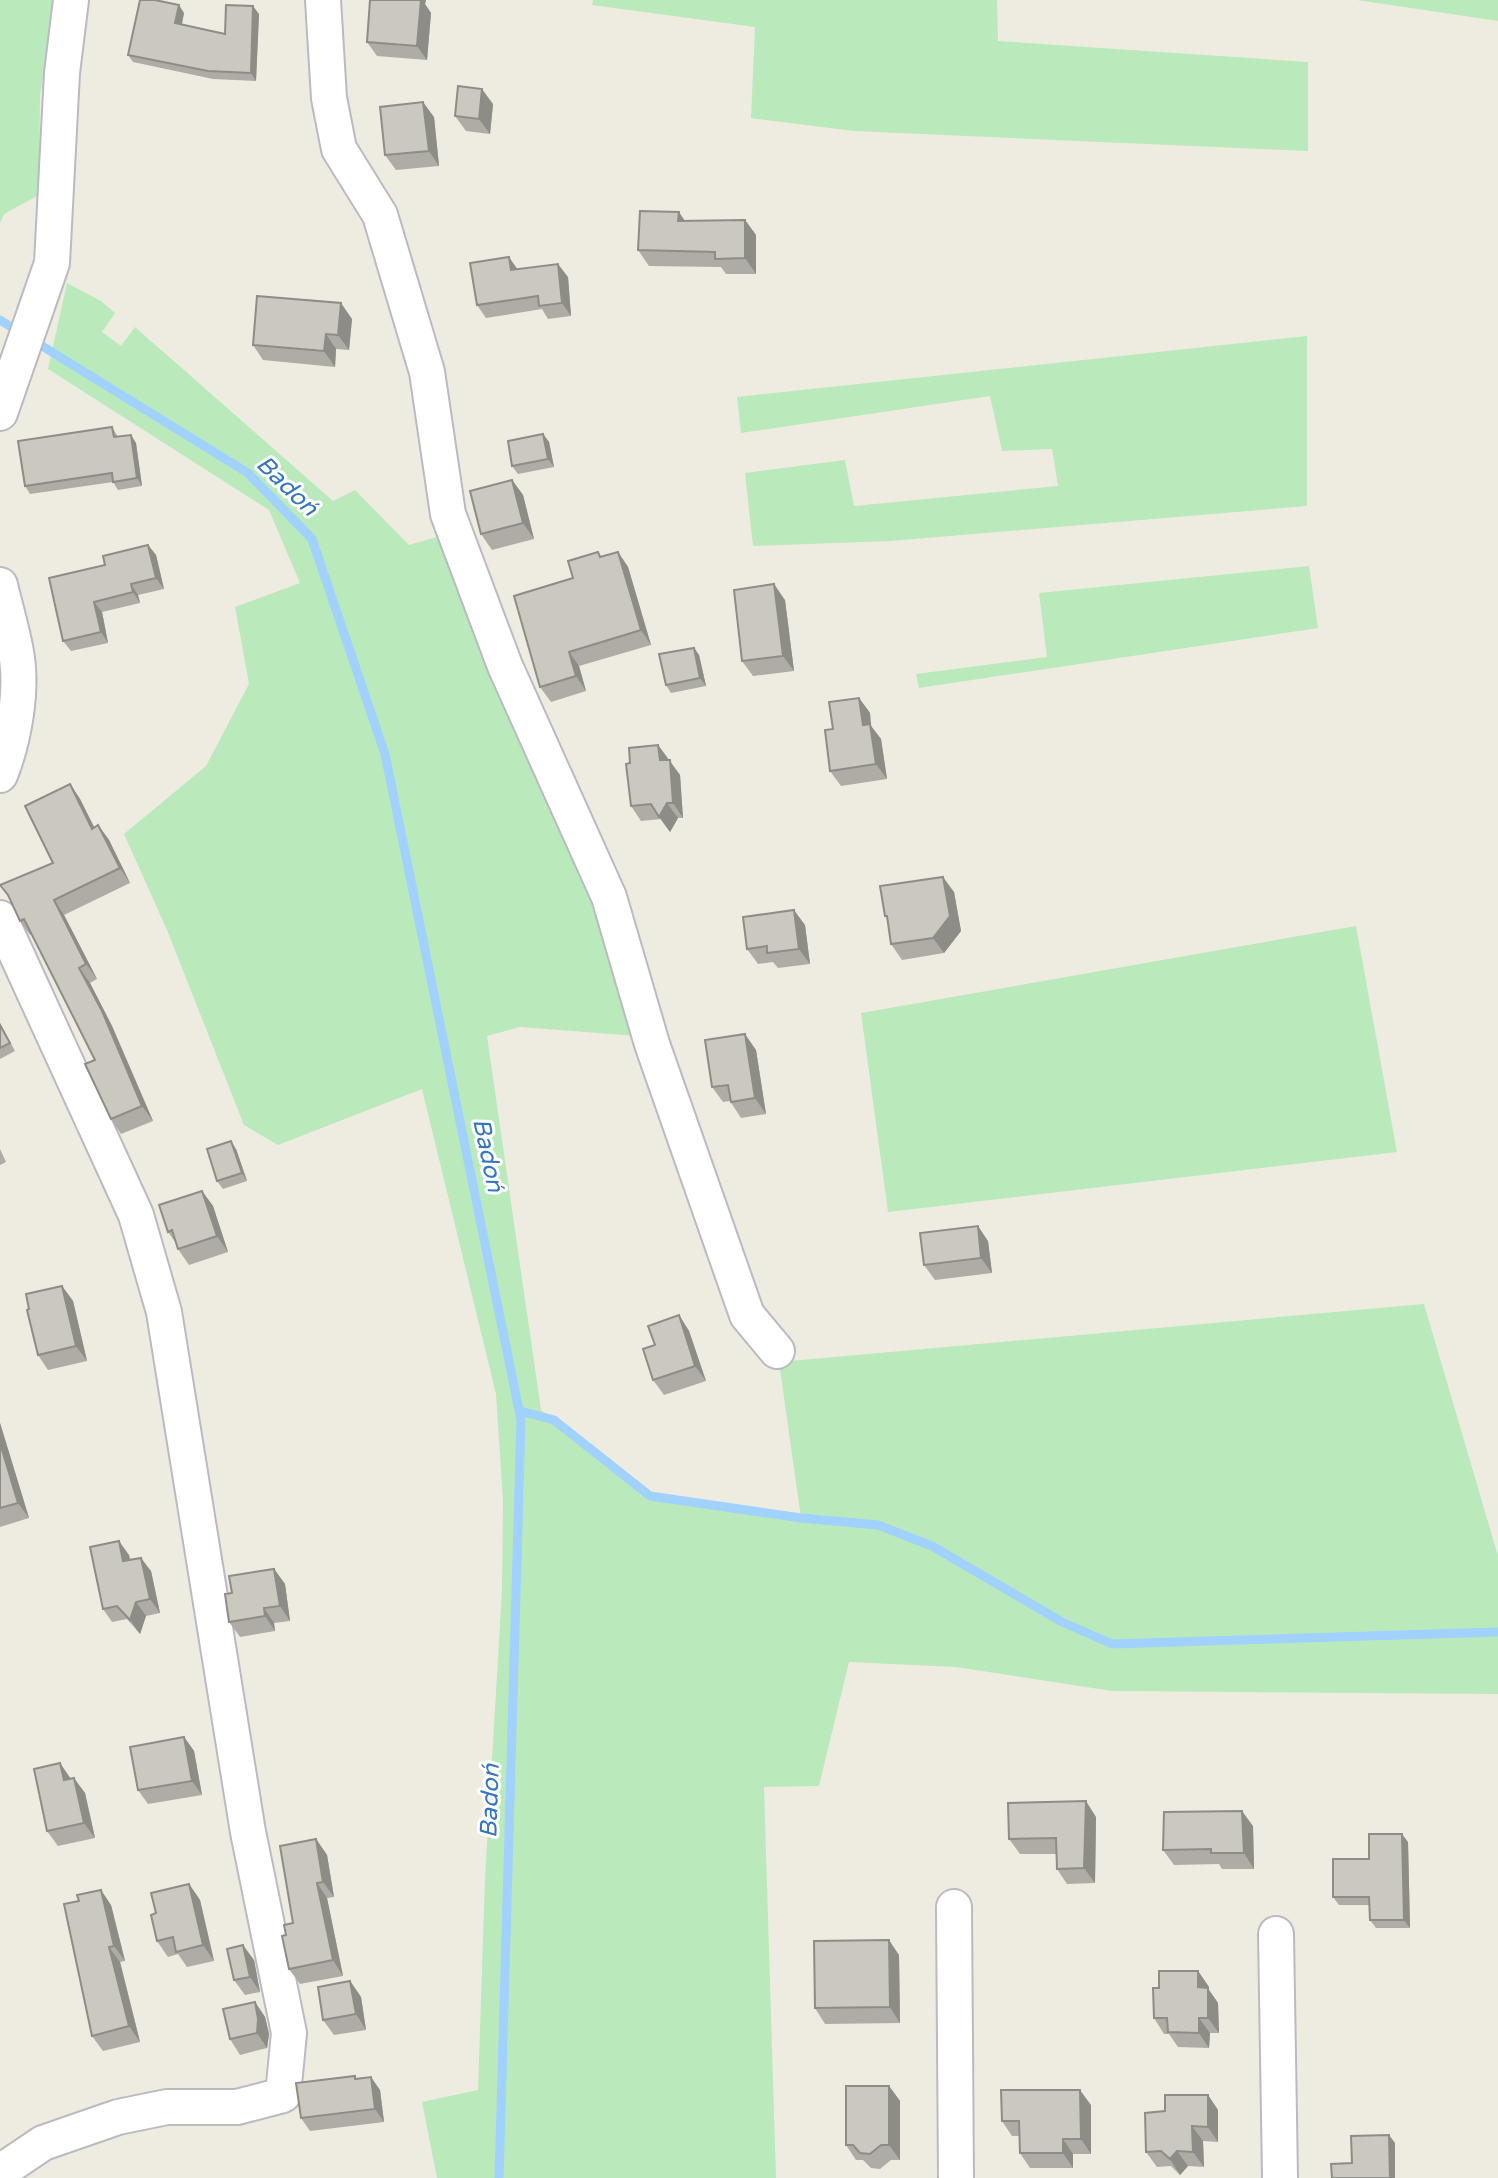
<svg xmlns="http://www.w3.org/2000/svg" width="1498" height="2178" font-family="'Varela Round',sans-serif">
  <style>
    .green { fill: #bae9bc }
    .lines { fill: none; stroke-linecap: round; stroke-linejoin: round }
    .stream { stroke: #a0d1ff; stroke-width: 9 }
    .minor-casing { stroke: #b9bbc1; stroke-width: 38 }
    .minor { stroke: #fff; stroke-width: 34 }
    .wall { fill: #afaca5 }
    .shaded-wall { fill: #8e8c86 }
    .building { fill: #cbc8c0; stroke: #8e8c86; stroke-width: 2 }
    .labels { text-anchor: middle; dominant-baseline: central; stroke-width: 6; stroke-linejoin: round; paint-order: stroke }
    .water-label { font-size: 24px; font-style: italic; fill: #3575c5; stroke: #fff }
  </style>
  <rect width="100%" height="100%" fill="#eeece1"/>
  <!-- green -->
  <g class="green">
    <polygon points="0,0 54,0 40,96 39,195 4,214 0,223"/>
    <polygon points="593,0 997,0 998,41 1308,62 1308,151 854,131 751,118 755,27 592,5"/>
    <polygon points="1357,0 1498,0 1498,21"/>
    <polygon points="67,283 101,301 115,313 102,332 121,346 135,327 333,501 355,490 409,545 444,535 594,898 637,1036 520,1027 487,1036 541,1410 650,1496 801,1518 779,1362 1424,1304 1498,1556 1498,1694 1112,1691 956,1667 849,1662 819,1786 764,1787 776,2178 437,2178 422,2102 478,2090 485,1879 502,1590 503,1501 496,1394 422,1089 278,1145 244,1125 167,930 124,834 206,766 249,684 235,607 300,583 269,510 48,369"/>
    <polygon points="1307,336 1307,506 890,541 753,546 745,473 845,460 854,506 1058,486 1052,449 1002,451 990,396 741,433 737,397"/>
    <polygon points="1309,566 1318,628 919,688 916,674 1047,657 1039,593"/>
    <polygon points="1356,926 1397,1152 888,1212 861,1013"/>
  </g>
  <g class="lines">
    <!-- stream -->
    <g class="stream">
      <polyline points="0,320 248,473 312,539 385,754 521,1420 499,2178"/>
      <polyline points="520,1411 554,1420 650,1496 801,1518 878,1525 932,1546 1062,1622 1112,1644 1498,1632"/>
    </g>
    <!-- minor casing -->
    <g class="minor-casing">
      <g id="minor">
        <polyline points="323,0 329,98 339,149 380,215 427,372 448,514 505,666 609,897 652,1044 747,1315 777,1351"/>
        <polyline points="0,413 52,263 62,73 71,0"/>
        <path d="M0 585C5 607 12 629 16 652 23 690 14 740 0 775"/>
        <polyline points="0,918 136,1215 164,1312 248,1832 289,2033 283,2095 237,2107 167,2107 118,2117 43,2143 0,2172"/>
        <polyline points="954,1907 956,2178"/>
        <polyline points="1276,1934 1280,2178"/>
      </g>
    </g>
    <!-- minor -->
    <use href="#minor" class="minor"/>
  </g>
  <!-- wall -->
  <g class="wall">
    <polygon points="370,0 426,0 425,4 431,13 427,60 377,56 367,42"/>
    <polygon points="184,13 182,25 225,34 259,14 256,81 213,79 133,62 128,55"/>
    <polygon points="493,104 490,134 466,131 455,116"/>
    <polygon points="434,117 439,166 396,170 385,155"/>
    <polygon points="745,220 756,235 756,274 726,274 721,267 649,266 638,250 685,221"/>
    <polygon points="518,269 568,277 571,316 548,319 542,309 486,318 477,305"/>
    <polygon points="352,319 349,350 336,349 335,367 263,360 253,345"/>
    <polygon points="112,427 118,437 136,443 142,486 118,490 113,482 30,494 25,486"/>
    <polygon points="543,434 549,442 554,467 518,474 512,466"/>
    <polygon points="512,480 523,495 534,539 492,550 481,534"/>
    <polygon points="148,545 156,555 164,589 138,595 140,603 102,612 108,643 71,651 63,641 105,565"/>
    <polygon points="598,552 602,557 618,552 628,567 651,645 579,666 586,691 551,702 540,687 573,578"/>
    <polygon points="785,600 794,671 753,676 742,661"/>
    <polygon points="694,648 699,655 706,686 671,693 666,685"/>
    <polygon points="859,698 870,713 871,726 881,739 887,779 841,786 830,771 833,729"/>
    <polygon points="658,745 680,775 683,818 678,818 670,832 661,819 641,821 631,806 630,763"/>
    <polygon points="70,784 80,799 94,827 98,825 109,840 130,883 64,915 97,979 90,983 112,1026 153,1121 121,1134 111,1119 95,1060 32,934 30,935 20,921 10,899 0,885 53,863"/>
    <polygon points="954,892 961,931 944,953 902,960 891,944 888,920 885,916"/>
    <polygon points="805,925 810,964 778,968 773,962 758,964 747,949"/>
    <polygon points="0,1023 15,1051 0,1059"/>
    <polygon points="756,1050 766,1114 741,1118 730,1101 723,1102 712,1087"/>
    <polygon points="0,1149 6,1162 0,1165"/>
    <polygon points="236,1149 247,1181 223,1189 217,1181"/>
    <polygon points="202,1191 213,1206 228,1252 189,1265 178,1249 176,1243 168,1232"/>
    <polygon points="988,1241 992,1273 935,1280 924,1265"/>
    <polygon points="62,1286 73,1301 87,1361 48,1370 38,1355 29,1309"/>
    <polygon points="679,1315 689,1331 706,1381 664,1395 653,1380 655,1345"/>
    <polygon points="0,1423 29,1518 0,1527"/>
    <polygon points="129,1555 130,1560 151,1571 160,1613 146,1616 140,1634 127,1619 112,1622 103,1609"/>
    <polygon points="274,1569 285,1584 290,1621 274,1623 275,1631 240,1637 229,1622 232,1593"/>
    <polygon points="184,1737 194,1751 202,1795 148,1804 138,1790"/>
    <polygon points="71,1778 85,1793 95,1838 58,1846 47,1831"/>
    <polygon points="1096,1817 1095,1883 1067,1884 1057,1869 1056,1854 1020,1854 1009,1839"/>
    <polygon points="1253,1826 1254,1869 1222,1869 1219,1864 1174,1865 1163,1850"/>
    <polygon points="316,1839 327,1855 334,1897 327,1898 343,1976 300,1984 289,1969 286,1935 293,1923"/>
    <polygon points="1408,1842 1410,1928 1376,1928 1370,1920 1370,1905 1339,1905 1333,1897"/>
    <polygon points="189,1884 200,1900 214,1961 187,1967 178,1954 168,1957 157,1941 156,1913"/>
    <polygon points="111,1905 125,1961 120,1962 140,2042 103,2051 92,2036"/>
    <polygon points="899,1955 900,2023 825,2024 815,2008"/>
    <polygon points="254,1960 260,1992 245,1995 234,1980"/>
    <polygon points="1198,1971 1209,1987 1209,1990 1218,2003 1219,2033 1210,2033 1209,2048 1178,2047 1169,2034 1164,2034 1154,2018 1159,1988"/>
    <polygon points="350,1981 361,1997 366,2030 334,2035 323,2020"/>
    <polygon points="255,2002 265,2017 269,2034 267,2048 240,2055 230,2039"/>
    <polygon points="357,2079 380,2090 384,2122 310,2131 301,2118"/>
    <polygon points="889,2086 900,2101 900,2160 891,2160 880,2169 871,2168 863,2160 856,2160 846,2145"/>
    <polygon points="1208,2095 1218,2110 1218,2142 1203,2141 1204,2167 1188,2166 1180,2175 1171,2166 1157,2167 1146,2152 1165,2111"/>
    <polygon points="1091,2105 1091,2154 1073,2154 1073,2168 1030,2168 1020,2153 1019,2136 1012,2136 1002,2121"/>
  </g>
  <!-- shaded-wall -->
  <g class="shaded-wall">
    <polygon points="415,0 426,0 425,4 431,13 427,60 417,46"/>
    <polygon points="179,5 184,13 180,31 175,23"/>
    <polygon points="253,6 259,14 256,81 251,73"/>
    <polygon points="482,89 493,104 490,134 479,119"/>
    <polygon points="423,102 434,117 439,166 429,151"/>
    <polygon points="679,212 689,227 678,221"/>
    <polygon points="745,220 756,235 756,274 745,258"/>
    <polygon points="509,257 518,270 511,270"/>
    <polygon points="558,264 568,277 571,316 562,303"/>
    <polygon points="341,303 352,319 349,350 338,335"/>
    <polygon points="326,334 336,349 335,367 324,351"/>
    <polygon points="543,434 549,442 554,467 548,459"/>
    <polygon points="131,435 136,443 142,486 137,478"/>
    <polygon points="512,480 523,495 534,539 523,523"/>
    <polygon points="148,545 156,555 164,589 156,578"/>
    <polygon points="618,552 628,567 651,645 641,630"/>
    <polygon points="131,584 138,595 140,603 133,592"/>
    <polygon points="774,584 785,600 794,671 783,656"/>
    <polygon points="94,602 102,612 108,643 101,632"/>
    <polygon points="694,648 699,655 706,686 700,678"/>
    <polygon points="569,652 579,666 586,691 576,676"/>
    <polygon points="859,698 870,713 871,726 881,739 887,779 876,764 863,725"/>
    <polygon points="658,745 680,775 683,818 673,803 660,760"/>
    <polygon points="70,784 80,799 102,843 92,829"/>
    <polygon points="667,803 678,818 670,832 659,817"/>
    <polygon points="98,825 109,840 130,883 120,868"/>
    <polygon points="943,877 954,892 961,931 944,953 933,938"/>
    <polygon points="54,900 64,915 97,979 86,964"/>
    <polygon points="794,910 805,925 810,964 799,949"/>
    <polygon points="79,968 90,983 112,1026 153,1121 142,1106"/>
    <polygon points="745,1034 756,1050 766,1114 755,1098"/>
    <polygon points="231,1141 236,1149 247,1181 242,1173"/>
    <polygon points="202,1191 213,1206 228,1252 217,1236"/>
    <polygon points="978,1226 988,1241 992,1273 981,1258"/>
    <polygon points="62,1286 73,1301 87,1361 76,1346"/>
    <polygon points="679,1315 689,1331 706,1381 695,1366"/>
    <polygon points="0,1423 29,1518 18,1503 0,1443"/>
    <polygon points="119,1541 129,1555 133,1575 123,1561"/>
    <polygon points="141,1558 151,1571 160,1613 150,1599"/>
    <polygon points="274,1569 285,1584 290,1621 280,1606"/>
    <polygon points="136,1602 146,1616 140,1634 130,1620"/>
    <polygon points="264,1608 274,1623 275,1631 265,1616"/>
    <polygon points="184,1737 194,1751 202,1795 192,1781"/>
    <polygon points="60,1763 71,1779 64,1780"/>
    <polygon points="74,1778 85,1793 95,1838 84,1823"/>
    <polygon points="1086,1801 1096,1817 1095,1883 1084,1868"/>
    <polygon points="1242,1811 1253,1826 1254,1869 1244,1853"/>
    <polygon points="1402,1834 1408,1842 1410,1928 1404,1920"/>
    <polygon points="316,1839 327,1855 334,1897 323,1882"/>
    <polygon points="317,1883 327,1898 343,1976 333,1960"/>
    <polygon points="189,1884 200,1900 214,1961 203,1945"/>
    <polygon points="101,1890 111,1905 125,1961 114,1946"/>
    <polygon points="889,1940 899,1955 900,2023 890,2007"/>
    <polygon points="243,1945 254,1960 260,1992 250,1977"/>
    <polygon points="109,1947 120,1962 140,2042 129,2026"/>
    <polygon points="1198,1971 1209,1987 1209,1990 1218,2003 1219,2033 1208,2018 1198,1987"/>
    <polygon points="350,1981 361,1997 366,2030 356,2014"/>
    <polygon points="255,2002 265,2017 269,2034 267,2048 257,2033"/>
    <polygon points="1199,2018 1210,2033 1209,2048 1199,2033"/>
    <polygon points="371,2077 380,2090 384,2122 375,2109"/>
    <polygon points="889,2086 900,2101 900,2160 889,2145"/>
    <polygon points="1080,2090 1091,2105 1091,2154 1081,2139"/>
    <polygon points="1208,2095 1218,2110 1218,2142 1208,2127"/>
    <polygon points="1192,2126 1203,2141 1204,2167 1193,2152"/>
    <polygon points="1389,2135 1395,2143 1395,2178 1390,2178"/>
    <polygon points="1063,2139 1073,2154 1073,2168 1063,2153"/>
    <polygon points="1177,2151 1188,2166 1180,2175 1170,2159"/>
  </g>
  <!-- building -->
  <g class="building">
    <polygon points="140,0 155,0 179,5 175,23 225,34 226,5 253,6 251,73 208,71 128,55"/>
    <polygon points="370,0 421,0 417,46 367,42"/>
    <polygon points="458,86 482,89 479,119 455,116"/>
    <polygon points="423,102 429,151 385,155 380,107"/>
    <polygon points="640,211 679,212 678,221 745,220 745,258 715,259 715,252 638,250"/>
    <polygon points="509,257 511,270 558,264 562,303 539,306 538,296 477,305 470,263"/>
    <polygon points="257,296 341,303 338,335 326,334 324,351 253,345"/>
    <polygon points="112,427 114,437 131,435 137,478 113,482 112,473 25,486 18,441"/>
    <polygon points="543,434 548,459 512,466 508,441"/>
    <polygon points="512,480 523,523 481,534 470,491"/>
    <polygon points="148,545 156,578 131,584 133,592 94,602 101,632 63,641 49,578 105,565 103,556"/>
    <polygon points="598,552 600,557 618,552 641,630 569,652 576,676 540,687 514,596 573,578 568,561"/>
    <polygon points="774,584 783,656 742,661 734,590"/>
    <polygon points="694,648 700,678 666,685 659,654"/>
    <polygon points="859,698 863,725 870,724 876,764 830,771 825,730 833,729 829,702"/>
    <polygon points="658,745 660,760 670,760 673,803 667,803 659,817 651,804 631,806 626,764 630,763 629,748"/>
    <polygon points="70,784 92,829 98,825 120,868 54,900 86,964 79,968 102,1011 142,1106 111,1119 85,1064 95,1060 24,919 20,921 8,895 0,885 53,863 25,806"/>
    <polygon points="943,877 950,916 933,938 891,944 887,916 885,916 880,886"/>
    <polygon points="794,910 799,949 767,953 767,946 747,949 743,917"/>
    <polygon points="0,1025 10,1043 0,1048"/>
    <polygon points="745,1034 755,1098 731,1102 728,1085 712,1087 705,1040"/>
    <polygon points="231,1141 242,1173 217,1181 207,1149"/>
    <polygon points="202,1191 217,1236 178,1249 172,1230 168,1232 159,1205"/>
    <polygon points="978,1226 981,1258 924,1265 920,1233"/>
    <polygon points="62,1286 76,1346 38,1355 27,1310 29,1309 26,1294"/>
    <polygon points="679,1315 695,1366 653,1380 643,1349 655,1345 648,1326"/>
    <polygon points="0,1443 18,1503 0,1508"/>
    <polygon points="119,1541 123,1561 141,1558 150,1599 136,1602 130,1620 117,1606 103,1609 90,1547"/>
    <polygon points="274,1569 280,1606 264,1608 265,1616 229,1622 225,1594 232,1593 229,1576"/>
    <polygon points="184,1737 192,1781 138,1790 130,1747"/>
    <polygon points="60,1763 64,1780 74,1778 84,1823 47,1831 34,1769"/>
    <polygon points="1086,1801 1084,1868 1057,1869 1056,1838 1009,1839 1008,1803"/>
    <polygon points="1242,1811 1244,1853 1211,1853 1211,1849 1163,1850 1164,1812"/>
    <polygon points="1369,1834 1402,1834 1404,1920 1370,1920 1369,1897 1333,1897 1333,1859 1369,1859"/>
    <polygon points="316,1839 323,1882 317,1883 333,1960 289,1969 282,1936 286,1935 284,1925 293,1923 280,1846"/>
    <polygon points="189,1884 203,1945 176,1952 173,1937 157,1941 151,1915 156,1913 151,1893"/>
    <polygon points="101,1890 114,1946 109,1947 129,2026 92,2036 64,1904 79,1901 77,1895"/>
    <polygon points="889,1940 890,2007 815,2008 814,1941"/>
    <polygon points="243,1945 250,1977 234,1980 227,1949"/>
    <polygon points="1159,1971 1198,1971 1198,1987 1208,1988 1208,2018 1199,2018 1199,2033 1168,2032 1167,2018 1154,2018 1153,1988 1159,1988"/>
    <polygon points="350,1981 356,2014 323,2020 318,1987"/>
    <polygon points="255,2002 258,2019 257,2033 230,2039 223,2009"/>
    <polygon points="355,2076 355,2079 371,2077 375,2109 301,2118 296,2083"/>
    <polygon points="846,2086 889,2086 889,2145 881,2145 870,2154 860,2153 853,2145 846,2145"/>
    <polygon points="1001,2090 1080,2090 1081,2139 1063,2139 1063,2153 1020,2153 1019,2121 1002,2121"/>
    <polygon points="1165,2095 1208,2095 1208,2127 1192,2126 1193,2152 1177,2151 1170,2159 1161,2151 1146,2152 1145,2113 1165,2111"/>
    <polygon points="1389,2135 1390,2178 1332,2178 1331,2164 1352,2163 1351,2136"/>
  </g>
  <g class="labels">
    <!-- water labels -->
    <g class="water-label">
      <text transform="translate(287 486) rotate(44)">Badoń</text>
      <text transform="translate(488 1155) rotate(78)">Badoń</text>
      <text transform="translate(490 1801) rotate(-88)">Badoń</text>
    </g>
  </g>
</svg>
